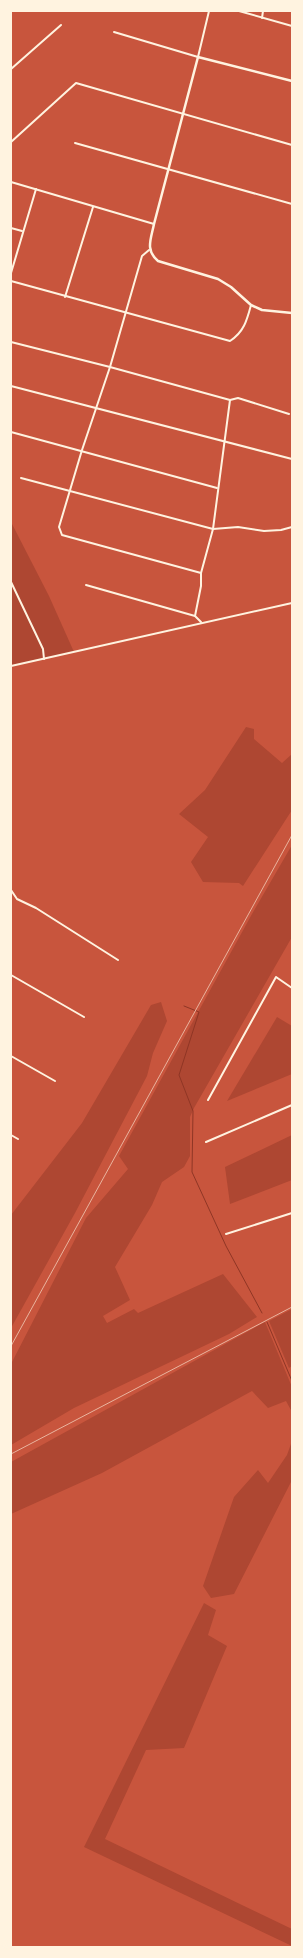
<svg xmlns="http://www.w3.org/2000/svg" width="303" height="1958" font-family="Barlow,sans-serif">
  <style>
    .green { fill: #ae4732 }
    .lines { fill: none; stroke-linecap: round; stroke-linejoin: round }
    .stream { stroke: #8f3625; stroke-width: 1 }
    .minor { stroke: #fff3e0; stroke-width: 2 }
    .tertiary { stroke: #fff3e0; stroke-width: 2 }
    .secondary { stroke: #fff3e0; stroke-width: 2.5 }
    .rail { stroke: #e9b49f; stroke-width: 1 }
  </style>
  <rect width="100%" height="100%" fill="#c8553d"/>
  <!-- green -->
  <g class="green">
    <polygon points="11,522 49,596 74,652 11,666"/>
    <polygon points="246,727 254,729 254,739 282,763 292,754 292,810 243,886 239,883 203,882 191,862 208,837 179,814 205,790"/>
    <polygon points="292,845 292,937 194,1108 190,1117 190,1156 184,1167 162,1182 152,1205 115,1267 130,1300 103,1316 107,1323 134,1309 138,1313 223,1274 257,1317 229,1334 74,1408 11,1445 11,1364 86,1218 128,1169 119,1156 252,914"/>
    <polygon points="161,1002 167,1021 153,1053 147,1076 75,1213 11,1328 11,1215 82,1123 151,1005"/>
    <polygon points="277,1017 292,1026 292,1074 227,1101"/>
    <polygon points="292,1135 292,1180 230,1204 225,1167"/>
    <polygon points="292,1309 292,1366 289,1368 269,1321"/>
    <polygon points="265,1322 292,1387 292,1412 286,1401 268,1408 252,1391 102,1473 11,1514 11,1462"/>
    <polygon points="292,1441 292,1480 234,1594 211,1598 203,1586 234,1497 258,1470 268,1483 287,1455"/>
    <polygon points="204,1603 216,1610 208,1635 227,1646 184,1748 146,1750 105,1839 292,1929 292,1946 84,1847"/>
  </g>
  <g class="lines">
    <!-- stream -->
    <g class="stream">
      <polyline points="184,1006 199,1012 179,1075 193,1111 192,1172 226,1246 262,1313"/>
      <polyline points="267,1322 292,1381"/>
    </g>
    <!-- minor -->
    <g class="minor">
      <polyline points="239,11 292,26"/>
      <polyline points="262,18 263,11"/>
      <polyline points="114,32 198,57 209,11"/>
      <polyline points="11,69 61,25"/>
      <polyline points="11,142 76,83 292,145"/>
      <polyline points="75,143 292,204"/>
      <polyline points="11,228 22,231"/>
      <polyline points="149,250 142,256 110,367 82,450 59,527 62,535 201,573"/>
      <polyline points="11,273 36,189"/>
      <path d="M11 281 230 341C244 332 247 320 251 305"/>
      <polyline points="65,297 93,207"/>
      <polyline points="11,342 110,367 230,400 238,398 289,414"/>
      <polyline points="11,386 292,459"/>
      <polyline points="11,432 217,488"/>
      <polyline points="21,478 213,529 238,527 264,531 281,530 292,527"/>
      <polyline points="11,582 43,649 44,659"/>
      <polyline points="86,585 195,616 201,622"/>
      <polyline points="195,616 201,586 201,573 213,529 230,400"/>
      <polyline points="11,890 17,899 36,908 118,960"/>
      <polyline points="11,975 84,1017"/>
      <polyline points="11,1056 55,1081"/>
      <polyline points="208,1100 276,977 292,988"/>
      <polyline points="11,1135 18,1139"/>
      <polyline points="206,1142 292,1105"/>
      <polyline points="226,1234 292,1213"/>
    </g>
    <!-- tertiary -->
    <g class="tertiary">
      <polyline points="11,182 154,224"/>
      <polyline points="11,666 292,603"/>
    </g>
    <!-- secondary -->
    <path class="secondary" d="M292 81 198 57 154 224C151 239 145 250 158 261L218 279 231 287 251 305 262 310 292 313"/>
    <!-- rail -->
    <g class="rail">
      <polyline points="11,1346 292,835"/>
      <polyline points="11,1454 292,1307"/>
    </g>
  </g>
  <!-- border -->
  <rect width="303" height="1958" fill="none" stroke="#fff3e0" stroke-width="24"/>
</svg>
